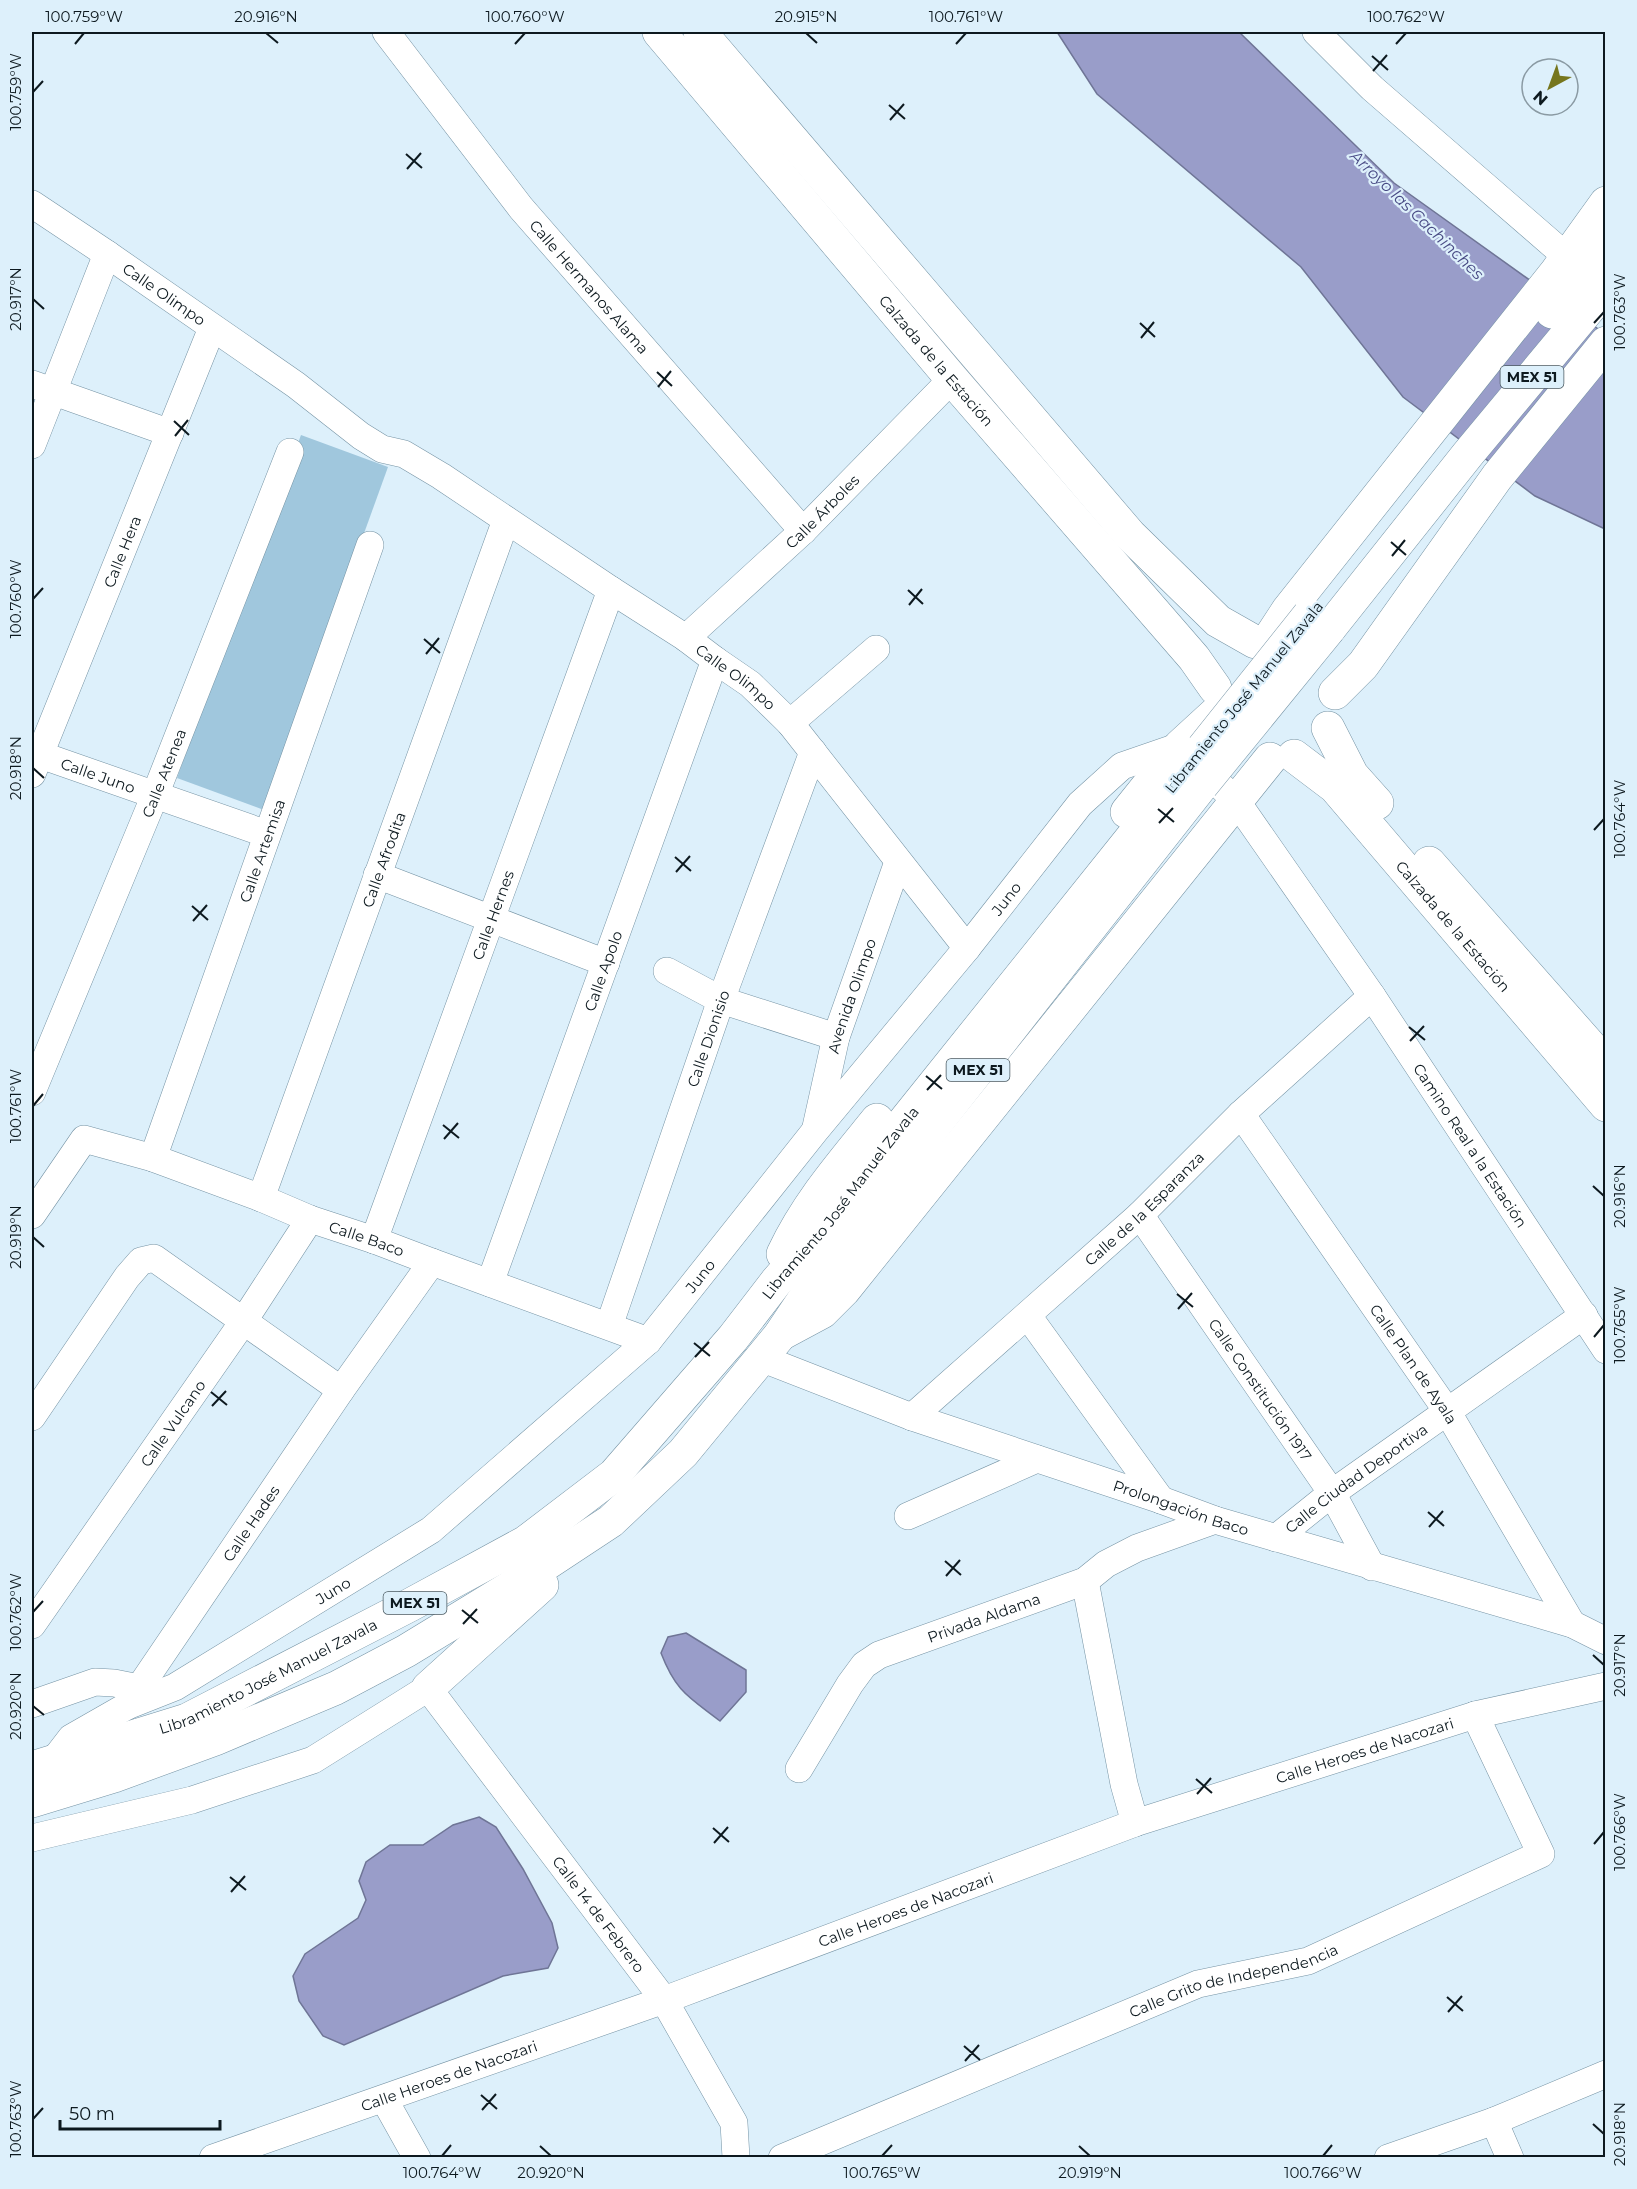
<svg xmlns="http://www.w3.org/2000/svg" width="1637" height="2189" font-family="Montserrat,sans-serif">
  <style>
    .green { fill: #a0c7dd }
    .water { fill: #999dc9; stroke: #6f7596; stroke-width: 1.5 }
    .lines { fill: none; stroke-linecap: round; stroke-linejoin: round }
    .minor-casing { stroke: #7593a4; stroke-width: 28 }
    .major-casing { stroke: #7593a4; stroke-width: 34 }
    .minor { stroke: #fff; stroke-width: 27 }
    .major { stroke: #fff; stroke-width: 33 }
    .major-bridge-casing { stroke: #7593a4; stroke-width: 34; stroke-linecap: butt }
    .major-bridge { stroke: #fff; stroke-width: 33 }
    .ticks { fill: none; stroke: #0d191f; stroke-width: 2 }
    .labels { text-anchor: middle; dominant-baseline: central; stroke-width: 4.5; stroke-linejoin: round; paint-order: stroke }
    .shield { fill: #ddf0fb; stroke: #4b5a61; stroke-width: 1.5 }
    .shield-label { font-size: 14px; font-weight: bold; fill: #0d191f }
    .street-label { font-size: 15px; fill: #0d191f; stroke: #ddf0fb }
    .water-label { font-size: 16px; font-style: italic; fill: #484a84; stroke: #ddf0fb }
    .neatline { fill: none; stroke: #0d191f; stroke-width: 2 }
    .ticks-label { font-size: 15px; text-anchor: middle; fill: #0d191f }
  </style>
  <rect width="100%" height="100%" fill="#ddf0fb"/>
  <!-- green -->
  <polygon class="green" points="301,435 388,467 264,810 177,778"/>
  <!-- water -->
  <g class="water">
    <polygon points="1057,32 1239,32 1394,183 1605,334 1605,529 1535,496 1403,397 1301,267 1097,94"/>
    <path d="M686 1633 746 1670V1692L720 1721C689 1697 676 1692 661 1653L668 1637Z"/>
    <polygon points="479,1817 496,1827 523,1869 552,1923 558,1948 548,1968 503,1976 344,2045 323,2036 299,2001 293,1976 305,1954 358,1918 366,1900 359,1881 366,1862 390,1845 423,1845 453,1825"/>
  </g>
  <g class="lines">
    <!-- minor casing -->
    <g class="minor-casing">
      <g id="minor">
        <path id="s1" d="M386 32 521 208 803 531"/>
        <polyline points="1316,32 1372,88 1567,257"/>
        <path id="s2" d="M32 204 107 254 296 385 361 436 382 449 404 454 441 476 611 590 686 638 715 660 750 684 790 723 967 948"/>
        <polyline points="32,384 170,433"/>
        <polyline points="32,445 107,254"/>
        <path id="s3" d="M686 638 803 531 952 379"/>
        <polyline points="790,723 876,649"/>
        <path id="s4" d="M32 752 267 834"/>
        <path id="s5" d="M32 774 212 328"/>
        <polyline points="377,875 606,963"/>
        <polyline points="667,971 721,1000 836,1037"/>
        <path id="s6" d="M32 1092 155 795 290 452"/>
        <path id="s7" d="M1241 1114 1447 1411 1572 1624"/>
        <path id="s8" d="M816 1127 836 1037 898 862"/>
        <path id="s9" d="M153 1158 370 545"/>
        <path id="s10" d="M261 1198 506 520"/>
        <path id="s11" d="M32 1215 84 1139 153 1158 261 1198 310 1219 374 1240 432 1262 648 1341"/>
        <path id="s12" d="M1140 1215 1332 1493 1372 1567"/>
        <path id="s13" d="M374 1240 611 590"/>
        <path id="s14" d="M490 1283 715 660"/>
        <polyline points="1028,1316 1161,1500"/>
        <path id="s15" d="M609 1326 721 1000 813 752"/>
        <path id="s16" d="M761 1358 912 1417 1161 1500 1215 1520 1572 1624 1606 1641"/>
        <polyline points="32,1417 127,1277 141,1261 154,1258 341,1390"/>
        <path id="s17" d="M912 1417 1140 1215 1241 1114 1372 996"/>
        <polyline points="908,1516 1037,1459"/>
        <path id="s18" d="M1276 1538 1332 1493 1584 1315"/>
        <polyline points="1085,1581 1124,1784 1135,1823"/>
        <path id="s19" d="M32 1625 243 1322 310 1219"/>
        <polyline points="32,1704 95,1682 114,1683 139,1688"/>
        <path id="s20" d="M127 1706 175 1687 431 1530 648 1341 815 1131 967 948 1080 804 1122 766 1180 746 1237 802 1372 996 1606 1350"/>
        <path id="s21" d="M51 1764 71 1738 127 1706 341 1390 432 1262"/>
        <path id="s22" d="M799 1769 850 1684 864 1665 879 1655 1085 1581 1106 1564 1137 1548 1215 1520"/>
        <path id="s23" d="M32 1838 192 1800 313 1760 428 1688 664 2000 734 2123 736 2158"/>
        <polyline points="384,2099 417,2158"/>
        <polyline points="1494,2121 1510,2158"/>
        <path id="s24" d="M213 2158 664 2000 1135 1823 1475 1715 1606 1686"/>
        <path id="s25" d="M782 2158 1198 1984 1308 1961 1541 1854 1475 1715"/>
        <polyline points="1388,2158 1494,2121 1606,2074"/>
      </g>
    </g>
    <!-- major casing -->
    <g class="major-casing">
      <g id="major">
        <path id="s26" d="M659 32 952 379 1194 658 1215 688"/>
        <polyline points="700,32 1130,535 1218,621 1255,642"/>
        <polyline points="1552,312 1606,245"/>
        <polyline points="1329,629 1468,454 1606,288"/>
        <polyline points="1269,639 1288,610 1557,271 1606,203"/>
        <polyline points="1335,693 1363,665 1497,477 1606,343"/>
        <polyline points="1328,728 1352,775 1377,803"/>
        <path id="s27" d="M1294 756 1335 787 1606 1105"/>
        <polyline points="1127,812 1180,746 1216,713"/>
        <polyline points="1429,863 1606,1064"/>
        <path d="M783 1254C807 1203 843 1162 877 1120"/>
        <polyline points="781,1334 822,1312 844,1290 1270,759"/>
        <polyline points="428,1688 542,1585"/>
        <path id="s28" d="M32 1768 187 1720 410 1605 526 1542 614 1475 733 1338 776 1282 826 1225 883 1148 1162 800"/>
        <polyline points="32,1801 114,1776 215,1739 336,1688 406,1651 511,1587 611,1521 683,1453 780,1335 839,1247 1202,785"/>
      </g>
    </g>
    <!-- minor -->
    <use href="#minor" class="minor"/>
    <!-- major -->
    <use href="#major" class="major"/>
    <!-- major-bridge casing -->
    <g class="major-bridge-casing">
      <g id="major-bridge">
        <polyline points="1203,748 1309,615"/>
        <polyline points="1202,785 1329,629"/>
      </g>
    </g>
    <!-- major-bridge -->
    <use href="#major-bridge" class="major-bridge"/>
  </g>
  <!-- ticks -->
  <path class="ticks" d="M266 33 278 43M806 33 817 43M75 44 84 33M515 44 525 33M956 44 966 33M1396 44 1406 33M1372 56 1388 70M1373 71 1387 55M33 92 43 81M889 105 905 119M890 120 904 104M406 154 422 168M407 169 421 153M33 299 44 309M1140 323 1155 337M1594 323 1604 312M1141 338 1154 322M657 372 672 386M658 387 671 371M174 421 189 435M175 436 188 420M1391 542 1406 555M1392 556 1405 540M908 590 923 604M33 599 43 588M909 605 922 589M424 639 440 653M426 654 439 638M33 768 44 778M1158 809 1174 822M1159 823 1173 808M1594 830 1604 819M675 857 691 871M676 872 690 856M192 906 208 920M193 921 207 905M1409 1027 1425 1040M1410 1041 1424 1026M926 1076 942 1089M927 1090 941 1075M33 1106 43 1094M443 1125 459 1138M444 1139 458 1123M1593 1186 1604 1196M33 1237 44 1247M1177 1294 1193 1307M1178 1309 1192 1293M1594 1337 1604 1325M694 1343 710 1356M695 1357 709 1342M211 1392 227 1405M212 1406 226 1391M1428 1512 1444 1526M1429 1527 1443 1511M945 1561 961 1575M946 1576 960 1560M462 1610 478 1623M33 1612 43 1601M463 1624 477 1609M1593 1655 1604 1665M33 1706 44 1715M1196 1779 1212 1793M1197 1794 1211 1778M713 1828 729 1842M714 1843 728 1827M1594 1844 1604 1832M230 1877 246 1890M231 1892 245 1876M1447 1997 1463 2011M1448 2012 1462 1996M964 2046 980 2060M965 2061 979 2045M481 2095 497 2109M482 2110 496 2094M33 2119 43 2108M1593 2124 1604 2134M540 2146 551 2156M1079 2146 1090 2156M442 2156 451 2145M882 2156 892 2145M1323 2156 1332 2145"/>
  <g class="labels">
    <!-- shield labels -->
    <g class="shield">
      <rect x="1500.5" y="366" width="63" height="22" rx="4.5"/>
      <rect x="946.5" y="1059" width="63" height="22" rx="4.5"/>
      <rect x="383.5" y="1592" width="63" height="22" rx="4.5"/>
    </g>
    <g class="shield-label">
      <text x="1532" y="377">MEX 51</text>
      <text x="978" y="1070">MEX 51</text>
      <text x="415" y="1603">MEX 51</text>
    </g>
    <!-- street labels -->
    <g class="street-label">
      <text stroke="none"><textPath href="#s1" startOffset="326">Calle Hermanos Alama</textPath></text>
      <text stroke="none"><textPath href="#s2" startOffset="160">Calle Olimpo</textPath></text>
      <text stroke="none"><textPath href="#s26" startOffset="430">Calzada de la Estación</textPath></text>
      <text stroke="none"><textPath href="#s3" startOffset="186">Calle Árboles</textPath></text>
      <text stroke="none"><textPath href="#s5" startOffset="240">Calle Hera</textPath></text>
      <text stroke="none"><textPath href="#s2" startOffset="850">Calle Olimpo</textPath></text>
      <text transform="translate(1244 697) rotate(-51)">Libramiento José Manuel Zavala</text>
      <text stroke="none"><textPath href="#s6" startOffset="345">Calle Atenea</textPath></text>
      <text stroke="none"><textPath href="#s4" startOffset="70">Calle Juno</textPath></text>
      <text stroke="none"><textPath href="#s9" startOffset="326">Calle Artemisa</textPath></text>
      <text stroke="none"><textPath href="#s10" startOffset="360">Calle Afrodita</textPath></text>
      <text stroke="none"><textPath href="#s20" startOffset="1209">Juno</textPath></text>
      <text stroke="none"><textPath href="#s13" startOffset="346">Calle Hernes</textPath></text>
      <text stroke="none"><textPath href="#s27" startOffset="234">Calzada de la Estación</textPath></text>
      <text stroke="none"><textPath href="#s14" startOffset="332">Calle Apolo</textPath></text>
      <text stroke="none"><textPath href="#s8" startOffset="136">Avenida Olimpo</textPath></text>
      <text stroke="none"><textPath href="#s15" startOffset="304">Calle Dionisio</textPath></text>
      <text stroke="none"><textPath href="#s20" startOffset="1942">Camino Real a la Estación</textPath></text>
      <text stroke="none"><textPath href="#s28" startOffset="1010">Libramiento José Manuel Zavala</textPath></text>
      <text stroke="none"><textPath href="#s17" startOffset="312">Calle de la Esparanza</textPath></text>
      <text stroke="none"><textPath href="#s11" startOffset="392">Calle Baco</textPath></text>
      <text stroke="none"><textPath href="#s20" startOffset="723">Juno</textPath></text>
      <text stroke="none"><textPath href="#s7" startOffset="304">Calle Plan de Ayala</textPath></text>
      <text stroke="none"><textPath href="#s12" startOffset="212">Calle Constitución 1917</textPath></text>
      <text stroke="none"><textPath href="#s19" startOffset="246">Calle Vulcano</textPath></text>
      <text stroke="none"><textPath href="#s18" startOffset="100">Calle Ciudad Deportiva</textPath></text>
      <text stroke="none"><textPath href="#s16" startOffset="446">Prolongación Baco</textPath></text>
      <text stroke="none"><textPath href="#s21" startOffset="318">Calle Hades</textPath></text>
      <text stroke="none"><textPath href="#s20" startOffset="237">Juno</textPath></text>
      <text stroke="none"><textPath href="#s22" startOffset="252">Privada Aldama</textPath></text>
      <text stroke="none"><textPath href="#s28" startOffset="254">Libramiento José Manuel Zavala</textPath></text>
      <text stroke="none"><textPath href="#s24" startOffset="1222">Calle Heroes de Nacozari</textPath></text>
      <text stroke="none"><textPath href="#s24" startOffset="736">Calle Heroes de Nacozari</textPath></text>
      <text stroke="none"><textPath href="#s23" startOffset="711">Calle 14 de Febrero</textPath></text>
      <text stroke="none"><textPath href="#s25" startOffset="486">Calle Grito de Independencia</textPath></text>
      <text stroke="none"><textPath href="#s24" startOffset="250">Calle Heroes de Nacozari</textPath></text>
    </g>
    <!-- water labels -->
    <g class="water-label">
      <text transform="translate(1417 215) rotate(44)">Arroyo las Cachinches</text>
    </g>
  </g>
  <!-- border -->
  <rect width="1637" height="2189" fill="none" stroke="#ddf0fb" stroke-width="66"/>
  <!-- north arrow -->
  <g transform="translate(1550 87) rotate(221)"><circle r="28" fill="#ddf0fb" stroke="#8a9aa3" stroke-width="1.5"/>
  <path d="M0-4.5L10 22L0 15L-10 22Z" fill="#76761d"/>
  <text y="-9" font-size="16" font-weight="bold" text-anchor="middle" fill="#0d191f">N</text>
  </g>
  <!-- scale -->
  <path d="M60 2120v9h160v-9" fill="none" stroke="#0d191f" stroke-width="3"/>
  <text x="69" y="2120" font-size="18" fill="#0d191f" stroke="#ddf0fb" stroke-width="4.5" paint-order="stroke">50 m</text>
  <rect x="33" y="33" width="1571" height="2123" class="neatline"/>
  <g class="ticks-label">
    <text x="84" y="22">100.759°W</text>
    <text x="266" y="22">20.916°N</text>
    <text x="525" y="22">100.760°W</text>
    <text x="806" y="22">20.915°N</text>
    <text x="966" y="22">100.761°W</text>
    <text x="1406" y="22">100.762°W</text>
    <text transform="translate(16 92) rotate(-90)" y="5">100.759°W</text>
    <text transform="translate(16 299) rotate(-90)" y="5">20.917°N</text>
    <text transform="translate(1620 312) rotate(-90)" y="5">100.763°W</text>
    <text transform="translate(16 599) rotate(-90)" y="5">100.760°W</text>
    <text transform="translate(16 768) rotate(-90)" y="5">20.918°N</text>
    <text transform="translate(1620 819) rotate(-90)" y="5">100.764°W</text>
    <text transform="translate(16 1106) rotate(-90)" y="5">100.761°W</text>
    <text transform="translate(1620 1196) rotate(-90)" y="5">20.916°N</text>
    <text transform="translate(16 1237) rotate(-90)" y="5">20.919°N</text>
    <text transform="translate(1620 1325) rotate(-90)" y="5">100.765°W</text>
    <text transform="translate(16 1612) rotate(-90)" y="5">100.762°W</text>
    <text transform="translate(1620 1665) rotate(-90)" y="5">20.917°N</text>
    <text transform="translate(16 1706) rotate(-90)" y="5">20.920°N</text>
    <text transform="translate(1620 1832) rotate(-90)" y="5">100.766°W</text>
    <text transform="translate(16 2119) rotate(-90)" y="5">100.763°W</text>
    <text transform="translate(1620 2134) rotate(-90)" y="5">20.918°N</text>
    <text x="442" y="2178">100.764°W</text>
    <text x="551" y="2178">20.920°N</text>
    <text x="882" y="2178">100.765°W</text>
    <text x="1090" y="2178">20.919°N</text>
    <text x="1323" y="2178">100.766°W</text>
  </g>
</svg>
